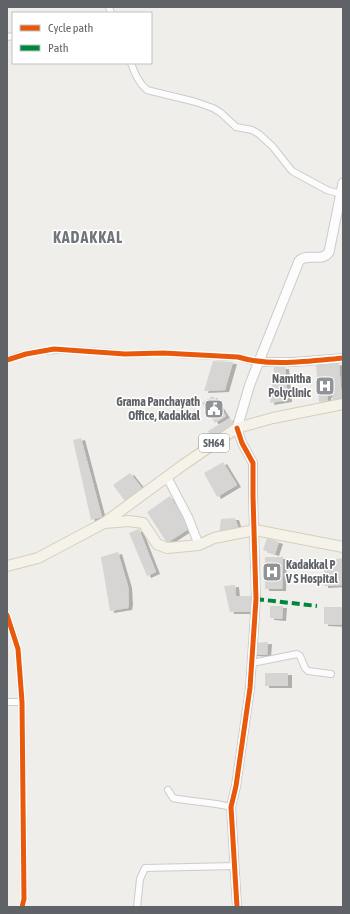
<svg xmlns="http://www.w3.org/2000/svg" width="350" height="914" font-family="'Asap Condensed',sans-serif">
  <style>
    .building { fill: #d6d5d3; filter: url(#shadow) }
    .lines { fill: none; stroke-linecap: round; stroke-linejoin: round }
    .minor-casing { stroke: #cbcccc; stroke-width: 8 }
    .tertiary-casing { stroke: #cbcccc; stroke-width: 10 }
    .secondary-casing { stroke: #cacacb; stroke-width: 11 }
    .primary-casing { stroke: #d7ceb8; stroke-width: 12 }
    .minor { stroke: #fdfcfc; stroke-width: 6 }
    .tertiary { stroke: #fdfcfc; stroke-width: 8 }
    .secondary { stroke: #fdfcfc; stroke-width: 9 }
    .primary { stroke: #f4f2e9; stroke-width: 10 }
    .quiet { stroke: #00873e; stroke-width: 4; stroke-dasharray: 8 4; stroke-linecap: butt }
    .cycleway-casing { stroke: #fff; stroke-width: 8 }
    .cycleway { stroke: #e8590c; stroke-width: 5 }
    .labels { text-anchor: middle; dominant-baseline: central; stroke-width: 3; stroke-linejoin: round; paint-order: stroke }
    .shield { fill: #fff; stroke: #8f9295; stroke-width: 1 }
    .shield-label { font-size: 11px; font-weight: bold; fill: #5f6368 }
    .poi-label { font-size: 12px; font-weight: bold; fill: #5f6368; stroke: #fff; text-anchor: end }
    .district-label { font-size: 16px; font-weight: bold; letter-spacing: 1px; fill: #70757a; stroke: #fff }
  </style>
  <defs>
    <filter id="shadow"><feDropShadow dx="4" dy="2" stdDeviation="0" flood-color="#0004"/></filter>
  </defs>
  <rect width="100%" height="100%" fill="#efeeea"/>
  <!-- building -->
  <g class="building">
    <polygon points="213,361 233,362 225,390 204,391"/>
    <polygon points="339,363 342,400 333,401 332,395 327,396 328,401 319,402 316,365"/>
    <polygon points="274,367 285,367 288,400 270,403"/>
    <polygon points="213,396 226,416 215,423 202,403"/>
    <polygon points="230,418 235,426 213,440 208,431"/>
    <polygon points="81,438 102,517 91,520 73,440"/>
    <polygon points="223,462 237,485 217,497 204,473"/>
    <polygon points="130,473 142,488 125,501 113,485"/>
    <polygon points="170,496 190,528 167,543 147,512"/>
    <polygon points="235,518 239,530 219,535 221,519"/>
    <polygon points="139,529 156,572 147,576 129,533"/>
    <polygon points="267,538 279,542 275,554 263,550"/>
    <polygon points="118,552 128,586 129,603 128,608 110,611 101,557"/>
    <polygon points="265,557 283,557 282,589 265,589"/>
    <polygon points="343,558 343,585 324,586 324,563 336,562 336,559"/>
    <polygon points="235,585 236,596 254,596 254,612 230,612 224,586"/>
    <polygon points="270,606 283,606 282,619 270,618"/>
    <polygon points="324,607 343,607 343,625 324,624"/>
    <polygon points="268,642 267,655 253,654 253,643"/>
    <rect x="265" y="673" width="23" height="13"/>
  </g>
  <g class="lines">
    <!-- minor casing -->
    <g class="minor-casing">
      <g id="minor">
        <polyline points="109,7 111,13"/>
        <polyline points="7,37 13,36"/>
        <path d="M131 63C135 74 138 82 147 90L196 102 213 108 221 113 236 127 252 130 259 134 273 147 292 171 327 190 341 194"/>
        <path d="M7 360C45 344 86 351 125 354 137 355 149 352 162 353 187 354 213 357 238 357L249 360 259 362"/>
        <polyline points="7,615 18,649 22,702 24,899 22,907"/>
        <polyline points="252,663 297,654 300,656 305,668 308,671 331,674"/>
        <polyline points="7,702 22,702"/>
        <path d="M168 790 173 798C192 802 212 802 231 807"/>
        <polyline points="137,907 140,879 145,868 235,866"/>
      </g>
    </g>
    <!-- tertiary casing -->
    <g class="tertiary-casing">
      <g id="tertiary">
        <polyline points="259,362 294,362 343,358"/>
        <polyline points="237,428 242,443 253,463 253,496 256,599 250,688 236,786 231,807 237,907"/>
        <polyline points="167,477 188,517 199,545"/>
      </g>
    </g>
    <!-- secondary casing -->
    <g class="secondary-casing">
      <path id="secondary" d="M237 428 250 384 299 261C307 252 322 263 329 252L343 183"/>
    </g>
    <!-- primary casing -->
    <g class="primary-casing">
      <g id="primary">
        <polyline points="104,523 129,521 143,523 157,544 167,548 199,545 214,538 255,530 343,547"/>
        <polyline points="7,566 38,558 104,523 183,465 237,428 273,418 343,404"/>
      </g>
    </g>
    <!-- minor -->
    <use href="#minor" class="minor"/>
    <!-- tertiary -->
    <use href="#tertiary" class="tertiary"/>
    <!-- secondary -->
    <use href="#secondary" class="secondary"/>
    <!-- primary -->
    <use href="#primary" class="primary"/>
    <!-- quiet -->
    <polyline class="quiet" points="256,599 317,606"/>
    <!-- cycleway casing -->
    <g class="cycleway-casing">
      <g id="cycleway">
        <path d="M7 360 26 354 54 349 125 354 163 353 238 357C270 367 310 361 343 358"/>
        <polyline points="237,428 242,443 253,463 253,496 256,599 250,688 236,786 231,807 237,907"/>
        <polyline points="7,615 18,649 22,702 24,899 22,907"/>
      </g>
    </g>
    <!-- cycleway -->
    <use href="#cycleway" class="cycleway"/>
  </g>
  <!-- icons -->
  <defs>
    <g id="hospital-square" transform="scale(1)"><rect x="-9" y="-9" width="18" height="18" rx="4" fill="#919496" stroke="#fff"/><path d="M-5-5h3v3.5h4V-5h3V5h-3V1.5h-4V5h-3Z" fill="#fff"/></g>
    <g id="civic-square" transform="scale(1)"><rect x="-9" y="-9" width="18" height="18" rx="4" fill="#919496" stroke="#fff"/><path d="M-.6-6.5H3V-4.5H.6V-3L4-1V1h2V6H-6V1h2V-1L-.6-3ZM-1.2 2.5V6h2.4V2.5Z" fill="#fff"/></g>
  </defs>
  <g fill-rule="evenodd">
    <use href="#hospital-square" x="325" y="386"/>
    <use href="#civic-square" x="214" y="409"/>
    <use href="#hospital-square" x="272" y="572"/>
  </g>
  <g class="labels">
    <!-- shield labels -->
    <rect class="shield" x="199" y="434" width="30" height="18" rx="3"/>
    <g class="shield-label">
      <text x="214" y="443">SH64</text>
    </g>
    <!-- poi labels -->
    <g class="poi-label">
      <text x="311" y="379">Namitha<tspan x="311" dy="14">Polyclinic</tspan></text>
      <text x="200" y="402">Grama Panchayath<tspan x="200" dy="14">Office, Kadakkal</tspan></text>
      <text x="286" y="565" text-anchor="start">Kadakkal P<tspan x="286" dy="14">V S Hospital</tspan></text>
    </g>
    <!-- district labels -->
    <g class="district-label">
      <text x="88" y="237">KADAKKAL</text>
    </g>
  </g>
  <!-- border -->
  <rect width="350" height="914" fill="none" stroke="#5f6368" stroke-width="16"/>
  <!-- legend -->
  <rect x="12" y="12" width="140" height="52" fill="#ffffff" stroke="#bfc1c3"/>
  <rect x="20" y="25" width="20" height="6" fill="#e8590c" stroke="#bfc1c3"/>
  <text x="48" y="32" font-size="12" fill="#5f6368">Cycle path</text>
  <rect x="20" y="45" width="20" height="6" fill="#00873e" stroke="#bfc1c3"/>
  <text x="48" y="52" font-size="12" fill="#5f6368">Path</text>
</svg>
